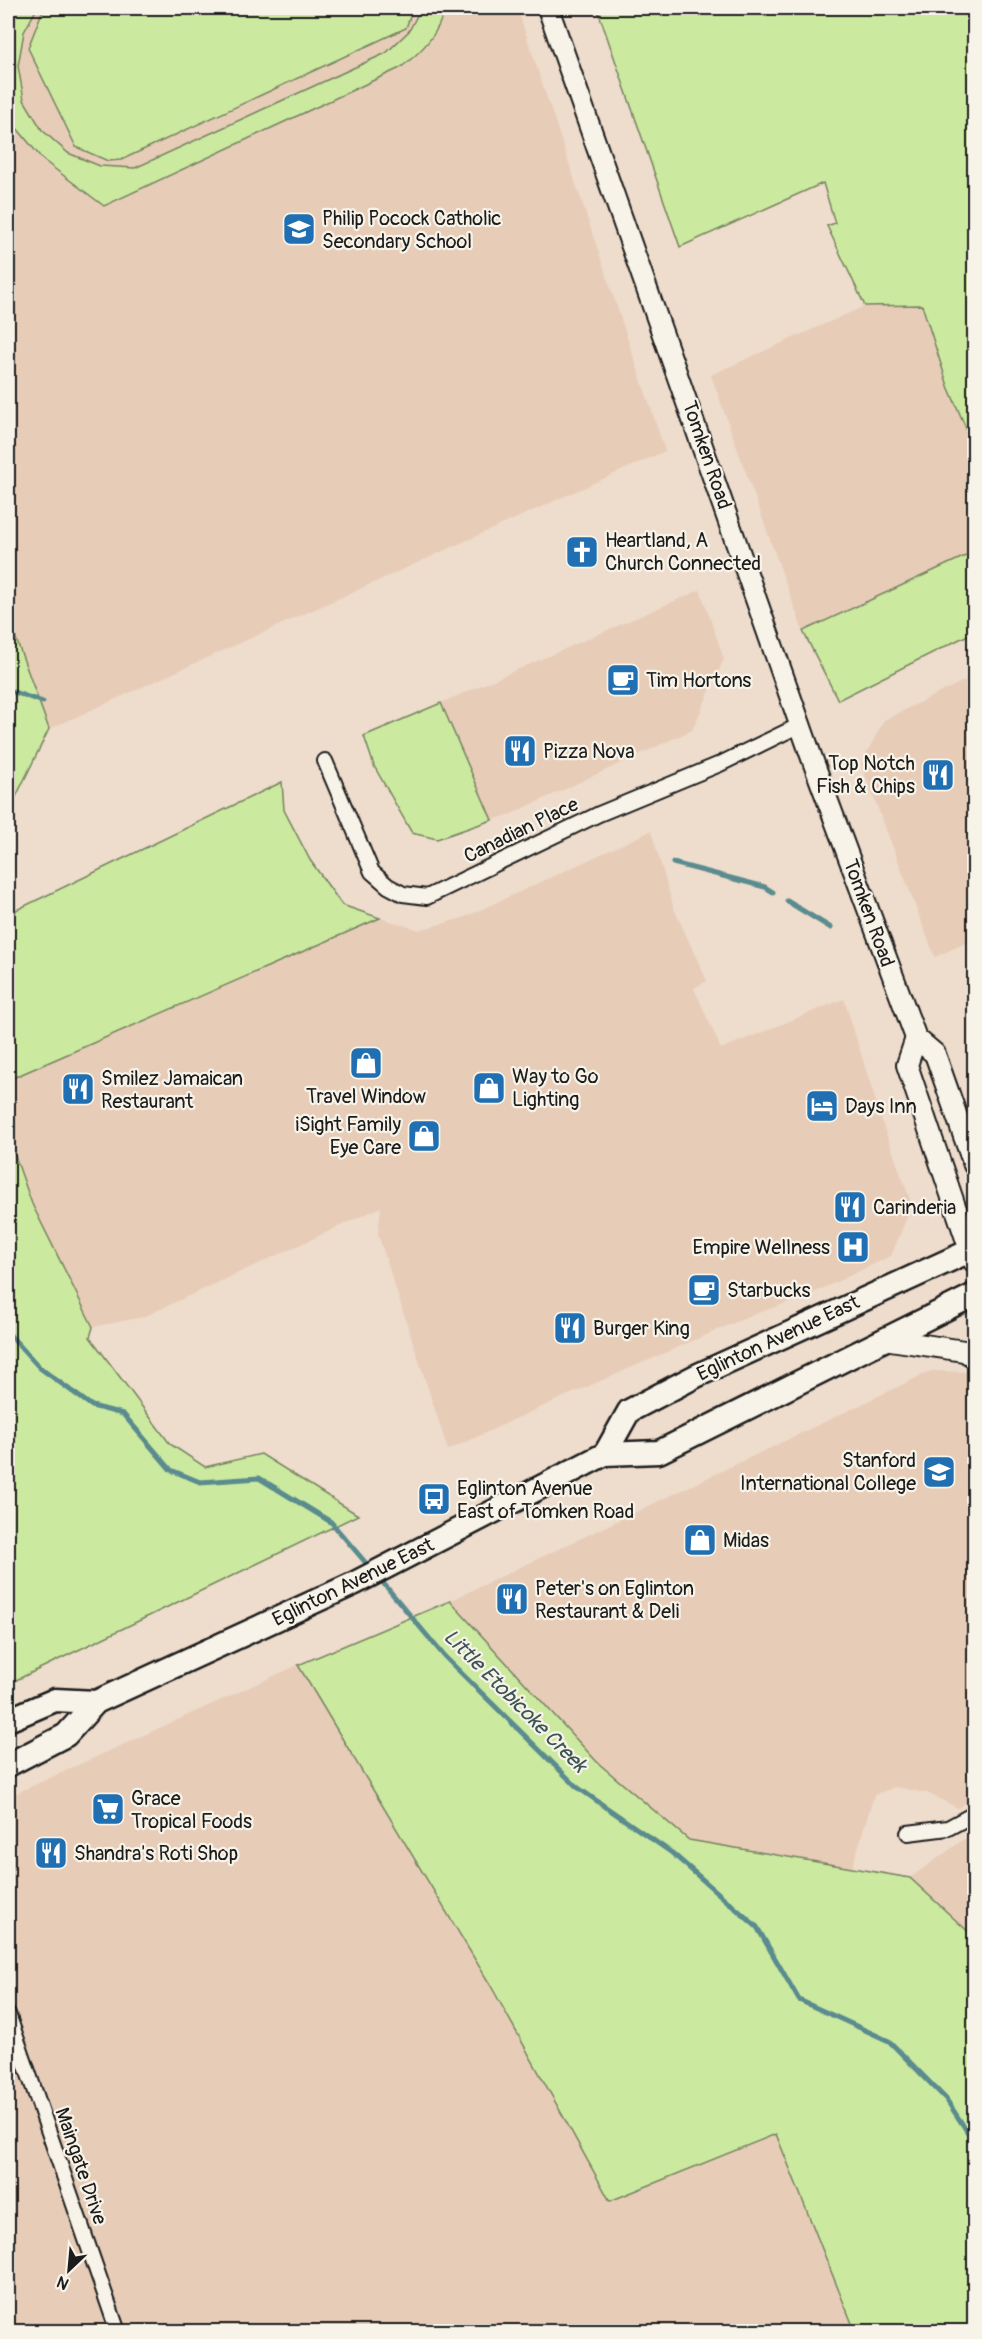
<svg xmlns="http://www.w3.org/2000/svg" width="982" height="2339" font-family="Pangolin,sans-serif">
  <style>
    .built { fill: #e7ccb8 }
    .green { fill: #cce9a0; stroke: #74825e; stroke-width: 1.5 }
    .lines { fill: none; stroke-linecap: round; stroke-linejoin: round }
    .stream { stroke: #5a8b8e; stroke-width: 5 }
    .street-casing { stroke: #1c1c1c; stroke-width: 18 }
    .secondary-casing { stroke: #1c1c1c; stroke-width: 24 }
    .primary-casing { stroke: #1c1c1c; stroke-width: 27 }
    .street { stroke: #f7f3e8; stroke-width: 14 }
    .secondary { stroke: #f7f3e8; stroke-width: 20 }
    .primary { stroke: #f7f3e8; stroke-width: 22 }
    .labels { text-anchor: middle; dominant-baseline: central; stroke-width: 4.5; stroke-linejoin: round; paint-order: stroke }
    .poi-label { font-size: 20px; fill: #1c1c1c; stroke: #f7f3e8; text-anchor: start }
    .street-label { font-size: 20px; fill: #1c1c1c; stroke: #f7f3e8 }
    .water-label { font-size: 21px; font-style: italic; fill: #3b5455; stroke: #f7f3e8 }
  </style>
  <rect width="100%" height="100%" fill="#eedccc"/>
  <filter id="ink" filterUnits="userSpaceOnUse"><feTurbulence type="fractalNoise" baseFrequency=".0167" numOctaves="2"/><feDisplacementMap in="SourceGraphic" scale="12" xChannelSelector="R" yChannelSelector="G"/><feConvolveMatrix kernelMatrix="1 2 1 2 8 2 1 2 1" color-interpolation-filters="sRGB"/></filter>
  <g filter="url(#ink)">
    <!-- built -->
    <g class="built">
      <polygon points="8,8 517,8 665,451 49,729 8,617"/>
      <polygon points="922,304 948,386 972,444 974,444 974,552 803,631 711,375 865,306"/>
      <polygon points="700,590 724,659 692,730 511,814 492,820 441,703"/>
      <polygon points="974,676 974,939 935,957 861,764 884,720"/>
      <polygon points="651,831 674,909 707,981 694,988 721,1049 844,999 884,1128 912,1205 891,1256 809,1295 752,1315 550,1403 448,1450 378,1234 381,1207 143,1317 93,1327 32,1204 8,1136 8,1080 380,918 419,930 463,918"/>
      <polygon points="931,1371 969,1372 974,1379 974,1797 958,1808 927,1793 895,1787 874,1795 852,1868 689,1840 598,1763 450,1601"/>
      <polygon points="298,1665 491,1986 610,2200 776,2134 855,2331 8,2331 8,1797"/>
      <polygon points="974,1832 974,1937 910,1878"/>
    </g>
    <!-- green -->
    <g class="green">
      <path d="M11 8H37L24 32 18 66 24 100 42 130 68 153 100 166 135 168 386 53 409 31 421 8H444C440 34 420 53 400 68L104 206 43 160 16 127 8 108V17Z"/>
      <polygon points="51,8 413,8 406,28 121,160 108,161 76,147 28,48 42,12"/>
      <polygon points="597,8 974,8 974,444 973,445 948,386 922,305 865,306 827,226 835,223 823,183 680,247"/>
      <polygon points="974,552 974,632 838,700 803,631"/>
      <polygon points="8,617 49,729 8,813"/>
      <polygon points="441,703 492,820 437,839 412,833 374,766 364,736"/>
      <polygon points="282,782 284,810 310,860 342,905 380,918 8,1080 8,914"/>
      <polygon points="8,1136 32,1204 93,1327 90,1337 170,1444 205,1467 261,1454 358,1515 8,1684"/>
      <polygon points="450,1601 598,1763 689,1840 910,1878 974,1937 974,2331 855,2331 776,2134 610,2201 491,1986 298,1665"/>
    </g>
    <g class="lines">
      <!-- stream -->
      <g class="stream">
        <polyline points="8,690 43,702"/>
        <polyline points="673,863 765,887 773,892"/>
        <polyline points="787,901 831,928"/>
        <polyline points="8,1333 40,1368 92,1406 123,1414 171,1470 200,1482 259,1478 331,1522 371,1569"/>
        <polyline points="379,1578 445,1657 577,1787 672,1853 757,1927 799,2000 889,2041 946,2099 974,2142"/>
      </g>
      <!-- street casing -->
      <g class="street-casing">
        <g id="street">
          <polyline points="325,761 372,872 388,886 403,894 427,897 599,814 720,764 800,725"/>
          <polyline points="908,1833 948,1828 974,1814"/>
          <polyline points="8,2014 118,2332"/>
        </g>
      </g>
      <!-- secondary casing -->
      <g class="secondary-casing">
        <g id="secondary">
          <polyline points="548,8 814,764 916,1038 935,1054 974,1165"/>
          <polyline points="916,1038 907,1065 974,1262"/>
          <polyline points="884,1339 964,1351 974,1357"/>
        </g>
      </g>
      <!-- primary casing -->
      <g class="primary-casing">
        <g id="primary">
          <polyline points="605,1454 629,1411 696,1376 974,1249"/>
          <polyline points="8,1720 55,1700 96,1702"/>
          <polyline points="8,1765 66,1735 96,1702 355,1583 605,1454 659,1452 974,1295"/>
        </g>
      </g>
      <!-- street -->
      <use href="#street" class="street"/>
      <!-- secondary -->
      <use href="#secondary" class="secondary"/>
      <!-- primary -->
      <use href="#primary" class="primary"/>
    </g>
  </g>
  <!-- icons -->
  <defs>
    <g id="school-square" transform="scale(1.725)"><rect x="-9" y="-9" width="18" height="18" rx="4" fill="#1f6fb2" stroke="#f7f3e8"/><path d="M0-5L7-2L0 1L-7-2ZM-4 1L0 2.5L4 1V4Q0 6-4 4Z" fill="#fff"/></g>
    <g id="church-square" transform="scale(1.725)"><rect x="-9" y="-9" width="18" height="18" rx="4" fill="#1f6fb2" stroke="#f7f3e8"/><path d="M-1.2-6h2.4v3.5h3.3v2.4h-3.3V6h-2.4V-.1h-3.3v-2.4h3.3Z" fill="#fff"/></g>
    <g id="cafe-square" transform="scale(1.725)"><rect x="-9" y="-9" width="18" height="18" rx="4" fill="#1f6fb2" stroke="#f7f3e8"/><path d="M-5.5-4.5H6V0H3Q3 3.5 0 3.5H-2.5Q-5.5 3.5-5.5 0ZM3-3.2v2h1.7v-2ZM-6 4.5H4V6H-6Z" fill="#fff"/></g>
    <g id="restaurant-square" transform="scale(1.725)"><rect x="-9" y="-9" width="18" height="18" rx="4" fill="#1f6fb2" stroke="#f7f3e8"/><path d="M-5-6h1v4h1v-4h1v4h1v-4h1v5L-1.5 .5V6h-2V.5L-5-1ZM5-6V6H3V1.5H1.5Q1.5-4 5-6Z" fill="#fff"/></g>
    <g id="shop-square" transform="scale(1.725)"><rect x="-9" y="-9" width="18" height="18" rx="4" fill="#1f6fb2" stroke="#f7f3e8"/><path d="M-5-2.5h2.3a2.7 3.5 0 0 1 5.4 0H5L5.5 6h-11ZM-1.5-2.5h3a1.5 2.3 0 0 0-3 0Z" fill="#fff"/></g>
    <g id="hotel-square" transform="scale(1.725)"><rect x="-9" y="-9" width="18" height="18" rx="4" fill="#1f6fb2" stroke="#f7f3e8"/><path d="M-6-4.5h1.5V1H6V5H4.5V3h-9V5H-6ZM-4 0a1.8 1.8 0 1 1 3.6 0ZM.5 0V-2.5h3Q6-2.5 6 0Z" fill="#fff"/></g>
    <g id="hospital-square" transform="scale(1.725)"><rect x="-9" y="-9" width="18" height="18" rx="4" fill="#1f6fb2" stroke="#f7f3e8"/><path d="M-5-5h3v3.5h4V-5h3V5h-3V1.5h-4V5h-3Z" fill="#fff"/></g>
    <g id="university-square" transform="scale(1.725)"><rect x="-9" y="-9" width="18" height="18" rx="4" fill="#1f6fb2" stroke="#f7f3e8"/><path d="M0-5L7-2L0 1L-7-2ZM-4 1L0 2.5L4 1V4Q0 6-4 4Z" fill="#fff"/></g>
    <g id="bus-square" transform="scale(1.725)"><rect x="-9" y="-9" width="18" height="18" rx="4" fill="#1f6fb2" stroke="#f7f3e8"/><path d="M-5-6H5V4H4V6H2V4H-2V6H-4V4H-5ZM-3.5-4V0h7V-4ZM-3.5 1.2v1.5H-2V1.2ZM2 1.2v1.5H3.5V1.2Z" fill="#fff"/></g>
    <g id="supermarket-square" transform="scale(1.725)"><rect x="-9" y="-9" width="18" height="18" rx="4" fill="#1f6fb2" stroke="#f7f3e8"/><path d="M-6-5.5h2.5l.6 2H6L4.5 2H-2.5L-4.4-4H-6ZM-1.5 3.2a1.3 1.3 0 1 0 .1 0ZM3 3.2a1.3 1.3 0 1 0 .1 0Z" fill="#fff"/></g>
  </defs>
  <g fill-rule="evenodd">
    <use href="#school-square" x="299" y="229"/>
    <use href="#church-square" x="582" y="552"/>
    <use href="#cafe-square" x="623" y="680"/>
    <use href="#restaurant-square" x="520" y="751"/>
    <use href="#restaurant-square" x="938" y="775"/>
    <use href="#shop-square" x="366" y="1063"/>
    <use href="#shop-square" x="489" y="1088"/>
    <use href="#restaurant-square" x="78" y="1089"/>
    <use href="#hotel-square" x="822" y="1106"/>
    <use href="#shop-square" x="424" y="1136"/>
    <use href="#restaurant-square" x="850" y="1207"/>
    <use href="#hospital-square" x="853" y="1247"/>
    <use href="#cafe-square" x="704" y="1290"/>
    <use href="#restaurant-square" x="570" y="1328"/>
    <use href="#university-square" x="939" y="1472"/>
    <use href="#bus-square" x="434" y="1499"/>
    <use href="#shop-square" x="700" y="1540"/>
    <use href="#restaurant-square" x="512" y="1599"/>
    <use href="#supermarket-square" x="108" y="1809"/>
    <use href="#restaurant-square" x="51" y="1853"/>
  </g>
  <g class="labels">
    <!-- poi labels -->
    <g class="poi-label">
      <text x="322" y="218">Philip Pocock Catholic<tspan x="322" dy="23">Secondary School</tspan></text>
      <text x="605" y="540">Heartland, A<tspan x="605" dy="23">Church Connected</tspan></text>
      <text x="646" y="680">Tim Hortons</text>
      <text x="543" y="751">Pizza Nova</text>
      <text x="915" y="763" text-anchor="end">Top Notch<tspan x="915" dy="23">Fish &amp; Chips</tspan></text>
      <text x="512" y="1076">Way to Go<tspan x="512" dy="23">Lighting</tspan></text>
      <text x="101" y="1078">Smilez Jamaican<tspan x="101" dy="23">Restaurant</tspan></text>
      <text x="366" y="1096" text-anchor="middle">Travel Window</text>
      <text x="845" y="1106">Days Inn</text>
      <text x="401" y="1124" text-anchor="end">iSight Family<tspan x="401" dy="23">Eye Care</tspan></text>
      <text x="873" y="1207">Carinderia</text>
      <text x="830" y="1247" text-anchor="end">Empire Wellness</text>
      <text x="727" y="1290">Starbucks</text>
      <text x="593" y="1328">Burger King</text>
      <text x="916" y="1460" text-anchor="end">Stanford<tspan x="916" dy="23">International College</tspan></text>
      <text x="457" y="1488">Eglinton Avenue<tspan x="457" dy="23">East of Tomken Road</tspan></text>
      <text x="723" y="1540">Midas</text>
      <text x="535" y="1588">Peter's on Eglinton<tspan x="535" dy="23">Restaurant &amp; Deli</tspan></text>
      <text x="131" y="1798">Grace<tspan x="131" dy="23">Tropical Foods</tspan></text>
      <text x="74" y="1853">Shandra's Roti Shop</text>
    </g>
    <!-- street labels -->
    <g class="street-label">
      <text transform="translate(707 455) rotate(71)">Tomken Road</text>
      <text transform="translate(521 830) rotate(-26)">Canadian Place</text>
      <text transform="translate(869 913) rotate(70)">Tomken Road</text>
      <text transform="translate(778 1338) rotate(-25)">Eglinton Avenue East</text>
      <text transform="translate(353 1582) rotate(-26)">Eglinton Avenue East</text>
      <text transform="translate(81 2166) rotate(71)">Maingate Drive</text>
    </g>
    <!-- water labels -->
    <g class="water-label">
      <text transform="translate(515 1701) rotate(45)">Little Etobicoke Creek</text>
    </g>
  </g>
  <!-- margin -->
  <rect width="982" height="2339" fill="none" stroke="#f7f3e8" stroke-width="30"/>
  <rect x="15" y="15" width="952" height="2309" fill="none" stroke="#1c1c1c" stroke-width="2" filter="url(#ink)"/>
  <!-- north arrow -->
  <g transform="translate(69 2270) rotate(206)" stroke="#f7f3e8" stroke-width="4.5" paint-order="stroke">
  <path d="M0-4.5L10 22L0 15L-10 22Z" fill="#1c1c1c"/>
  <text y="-9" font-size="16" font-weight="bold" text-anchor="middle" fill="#1c1c1c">N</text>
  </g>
</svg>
